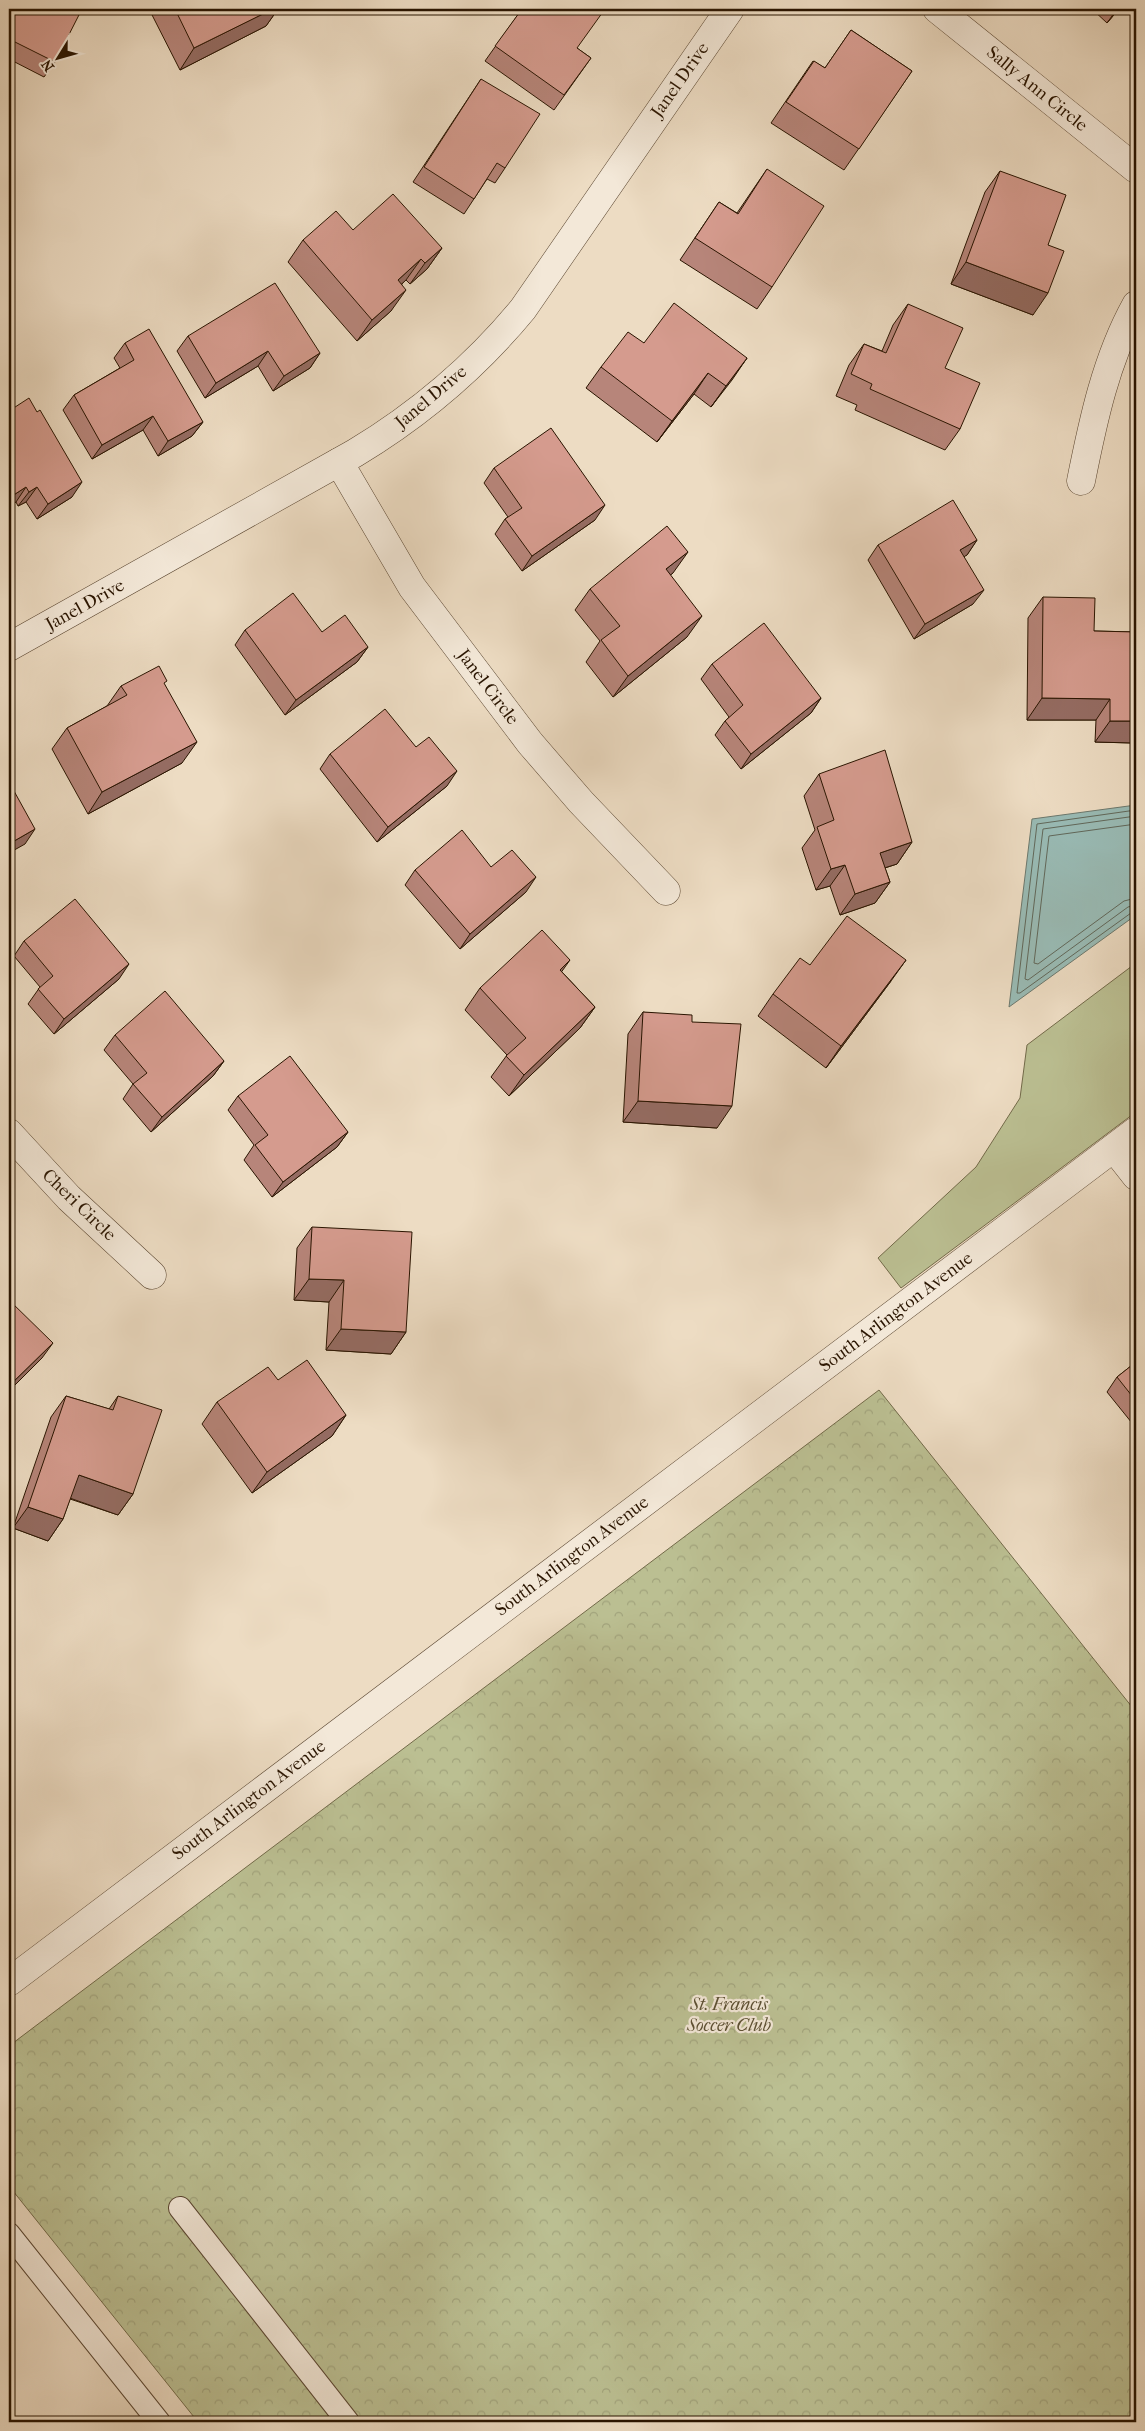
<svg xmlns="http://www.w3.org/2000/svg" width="1145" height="2431" font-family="'IM FELL French Canon',serif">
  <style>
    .grass { fill: #bbbf92; stroke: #726a49 }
    .park { fill: url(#park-crowns); stroke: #726a49 }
    .water { fill: #99bbb5; stroke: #6c786d }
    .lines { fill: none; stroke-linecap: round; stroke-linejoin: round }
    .shore { stroke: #61685a; stroke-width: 1 }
    .service-casing { stroke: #5a4631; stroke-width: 24 }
    .minor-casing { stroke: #5a4631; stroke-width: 29 }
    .tertiary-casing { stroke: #5a4631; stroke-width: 29 }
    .service { stroke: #f3e8d8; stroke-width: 22 }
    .minor { stroke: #f3e8d8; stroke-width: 28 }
    .tertiary { stroke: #f3e8d8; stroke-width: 28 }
    .wall { fill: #b7857a; stroke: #291400 }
    .shaded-wall { fill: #956c63; stroke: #291400 }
    .building { fill: #d59b8e; stroke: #291400 }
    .labels { text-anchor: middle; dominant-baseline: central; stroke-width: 4.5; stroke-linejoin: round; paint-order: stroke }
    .street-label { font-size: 18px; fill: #291400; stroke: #f3e8d8 }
    .park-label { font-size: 18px; font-style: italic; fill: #5c5033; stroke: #f3e8d8 }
  </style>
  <defs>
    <pattern id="park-crowns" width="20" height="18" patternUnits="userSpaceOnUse" patternTransform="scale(1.25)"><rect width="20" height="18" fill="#bbbf92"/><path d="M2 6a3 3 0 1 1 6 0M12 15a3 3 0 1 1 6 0" fill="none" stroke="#a1a37c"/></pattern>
  </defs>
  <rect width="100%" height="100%" fill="#eddcc3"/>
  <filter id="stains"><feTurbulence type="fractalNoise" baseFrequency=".004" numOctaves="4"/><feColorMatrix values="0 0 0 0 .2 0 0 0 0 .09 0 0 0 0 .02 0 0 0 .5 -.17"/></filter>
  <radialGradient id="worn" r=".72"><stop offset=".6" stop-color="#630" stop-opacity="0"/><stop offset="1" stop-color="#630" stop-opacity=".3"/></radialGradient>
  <!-- grass -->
  <polygon class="grass" points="1136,963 1136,1112 901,1288 878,1258 976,1167 1020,1098 1027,1045"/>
  <!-- park -->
  <polygon class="park" points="879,1390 1136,1712 1136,2422 198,2422 9,2186 9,2046"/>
  <!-- water -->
  <polygon class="water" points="1136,805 1136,915 1009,1007 1032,819"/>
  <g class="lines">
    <!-- shore -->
    <g class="shore">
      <polyline points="1136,810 1037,824 1017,993 1020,993 1131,913 1136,912"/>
      <polyline points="1136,816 1043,829 1025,979 1028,980 1128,907 1136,905"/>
      <polyline points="1136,824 1049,836 1034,963 1038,964 1124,901 1136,898"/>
    </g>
    <!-- service casing -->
    <g class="service-casing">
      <g id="service">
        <polyline points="180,2208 348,2422"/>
        <polyline points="9,2234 159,2422"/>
      </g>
    </g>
    <!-- minor casing -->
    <g class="minor-casing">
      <g id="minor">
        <polyline points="937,9 1136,169"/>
        <polyline points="339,462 412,587 530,743 581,802 666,891"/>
        <path d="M1081 481C1093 421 1106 359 1136 305"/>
        <path d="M9 647 355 453C418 415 476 366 523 309L730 9"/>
        <polyline points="9,1133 69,1198 152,1275"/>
        <polyline points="1114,1148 1136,1176"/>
      </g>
    </g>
    <!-- tertiary casing -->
    <g class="tertiary-casing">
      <polyline id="tertiary" points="9,1982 1136,1131"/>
    </g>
    <!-- service -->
    <use href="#service" class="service"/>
    <!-- minor -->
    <use href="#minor" class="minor"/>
    <!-- tertiary -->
    <use href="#tertiary" class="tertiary"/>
  </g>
  <!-- wall -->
  <g class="wall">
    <polygon points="9,9 55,62 44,77 9,59"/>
    <polygon points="149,9 278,9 266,26 180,70"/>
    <polygon points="522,9 591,58 554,110 485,61"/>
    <polygon points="1092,9 1119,9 1107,23"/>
    <polygon points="851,30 912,71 844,170 771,123 813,61 825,68"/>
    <polygon points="481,79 505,168 495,183 487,179 464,214 413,182"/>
    <polygon points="767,169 772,287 757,309 680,260 719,202 737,213"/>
    <polygon points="1000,171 1048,245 1033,315 951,284 985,192"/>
    <polygon points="353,230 442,248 427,269 410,284 406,280 402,284 391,311 357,341 288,262 303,240"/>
    <polygon points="908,304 960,429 945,450 855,410 857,405 836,396 849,365 864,344 882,351 893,325"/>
    <polygon points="188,336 320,353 310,368 273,391 258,366 205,398 177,351"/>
    <polygon points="125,343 203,422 192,436 158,456 143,430 92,459 63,410 74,395 120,368 114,358"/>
    <polygon points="644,343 747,358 711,407 694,394 657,442 586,388 601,367"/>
    <polygon points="9,411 72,497 37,519 26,502 18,506 16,502 9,507"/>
    <polygon points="494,468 595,520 522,571 495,534 505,519 508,517 484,483"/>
    <polygon points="977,540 967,555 964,556 973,604 914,639 868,560 878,545"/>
    <polygon points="673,573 670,575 687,637 613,697 586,662 600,641 575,610 590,589"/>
    <polygon points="1043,597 1094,631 1136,632 1136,738 1133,743 1095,742 1096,720 1027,720 1028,618"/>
    <polygon points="245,630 322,632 368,647 357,662 285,715 235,645"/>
    <polygon points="712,664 821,698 811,713 741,769 715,735 725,721 729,717 701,679"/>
    <polygon points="165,685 182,763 88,814 52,749 67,728 107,706 121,686"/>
    <polygon points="416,747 447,786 377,842 320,769 330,754"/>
    <polygon points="819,774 912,842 897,864 885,868 890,882 875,903 840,915 830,886 816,890 802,848 815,830 804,796"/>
    <polygon points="491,867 526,892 460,949 405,885 415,870"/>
    <polygon points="24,941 119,979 54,1034 28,1004 40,987 14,956"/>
    <polygon points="810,965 891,981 826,1068 758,1016 773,994"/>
    <polygon points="562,972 595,1007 580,1028 509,1096 491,1077 507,1055 465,1010 480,988"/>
    <polygon points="643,1012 692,1022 717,1128 623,1122 628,1034"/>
    <polygon points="115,1035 224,1061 213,1076 151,1132 123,1099 133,1084 104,1050"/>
    <polygon points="238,1096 348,1132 337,1147 272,1197 244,1160 254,1145 228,1110"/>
    <polygon points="312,1227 406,1332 391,1354 326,1350 329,1302 294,1300 297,1248"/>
    <polygon points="1136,1362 1136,1428 1107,1392 1117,1377"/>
    <polygon points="278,1380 346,1415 332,1436 252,1493 202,1424 217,1402"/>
    <polygon points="66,1396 109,1409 118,1396 133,1494 118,1515 70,1499 63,1519 48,1541 13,1528 51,1417"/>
  </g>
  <!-- shaded-wall -->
  <g class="shaded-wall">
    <polygon points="273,9 278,9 266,26 180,70 194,48"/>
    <polygon points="1117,9 1119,9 1107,23"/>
    <polygon points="442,248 427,269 410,284 425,263"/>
    <polygon points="421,259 406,280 383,301 398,280"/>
    <polygon points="966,262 1048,293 1033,315 951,284"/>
    <polygon points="406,290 391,311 357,341 372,320"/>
    <polygon points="268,351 258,366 205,398 216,383"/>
    <polygon points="320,353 310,368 273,391 284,376"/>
    <polygon points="747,358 732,380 711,407 726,386"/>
    <polygon points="708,373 694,394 657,442 672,421"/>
    <polygon points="153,416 143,430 92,459 102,445"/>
    <polygon points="203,422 192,436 158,456 168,441"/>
    <polygon points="82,482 72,497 37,519 48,504"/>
    <polygon points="26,487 16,502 9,507 9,498"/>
    <polygon points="37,487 26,502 18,506 29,492"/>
    <polygon points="605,505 595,520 522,571 532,556"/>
    <polygon points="977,540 967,555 950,565 960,550"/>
    <polygon points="688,552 673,573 651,590 666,569"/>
    <polygon points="984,590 973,604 914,639 925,624"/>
    <polygon points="702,616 687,637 613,697 628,676"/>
    <polygon points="368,647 357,662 285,715 296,700"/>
    <polygon points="821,698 811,713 741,769 751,754"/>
    <polygon points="1042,698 1110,699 1096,720 1027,720"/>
    <polygon points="1110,721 1136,721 1136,738 1133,743 1095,742"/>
    <polygon points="197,742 182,763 88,814 102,792"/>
    <polygon points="457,771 447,786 377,842 388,827"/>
    <polygon points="35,829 25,844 9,853 9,844"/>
    <polygon points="912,842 897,864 865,874 880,853"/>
    <polygon points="845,865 830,886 816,890 831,869"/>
    <polygon points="536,877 526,892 460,949 470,934"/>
    <polygon points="890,882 875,903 840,915 855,894"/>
    <polygon points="570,960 555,981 560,970"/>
    <polygon points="906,960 891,981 826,1068 841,1046"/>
    <polygon points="129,964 119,979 54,1034 64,1019"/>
    <polygon points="595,1007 580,1028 509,1096 524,1075"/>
    <polygon points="224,1061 213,1076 151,1132 162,1117"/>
    <polygon points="638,1101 732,1106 717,1128 623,1122"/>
    <polygon points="348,1132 337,1147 272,1197 283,1182"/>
    <polygon points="309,1279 344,1280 329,1302 294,1300"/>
    <polygon points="341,1329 406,1332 391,1354 326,1350"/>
    <polygon points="53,1343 42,1358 9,1391 9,1386"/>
    <polygon points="346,1415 332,1436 252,1493 267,1472"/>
    <polygon points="79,1475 133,1494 118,1515 64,1496"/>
    <polygon points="28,1507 63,1519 48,1541 13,1528"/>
  </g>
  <!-- building -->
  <g class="building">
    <polygon points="9,9 82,9 55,62 9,39"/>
    <polygon points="175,9 273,9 194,48"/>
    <polygon points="522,9 605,9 577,48 591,58 564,95 495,46"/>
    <polygon points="851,30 912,71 859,149 786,102 814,61 825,68"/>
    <polygon points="481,79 540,114 505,168 497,163 474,199 424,167"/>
    <polygon points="767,169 824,206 772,287 695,238 719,202 738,214"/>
    <polygon points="1000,171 1066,195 1048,245 1064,251 1048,293 966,262"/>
    <polygon points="393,194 442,248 425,263 421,259 398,280 406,290 372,320 303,240 336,211 353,230"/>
    <polygon points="275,283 320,353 284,376 268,351 216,383 188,336"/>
    <polygon points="674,303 747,358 726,386 708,373 672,421 601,367 628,332 644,343"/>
    <polygon points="908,304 963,328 945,368 980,383 960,429 870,389 872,384 851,374 864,344 886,353"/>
    <polygon points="149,329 203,422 168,441 153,416 102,445 74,395 134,360 125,343"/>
    <polygon points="29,398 37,412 40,410 82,482 48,504 37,487 29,492 26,487 9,498 9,429 14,426 9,419 9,411"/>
    <polygon points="551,428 605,505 532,556 505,519 522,508 494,468"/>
    <polygon points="953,500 977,540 960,550 984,590 925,624 878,545"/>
    <polygon points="667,526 688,552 666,569 702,616 628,676 601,640 620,626 590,589"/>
    <polygon points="293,593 322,632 345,615 368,647 296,700 245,630"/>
    <polygon points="1043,597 1095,598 1094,631 1136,632 1136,721 1110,721 1110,699 1042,698"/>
    <polygon points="764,623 821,698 751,754 725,721 743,705 712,664"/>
    <polygon points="159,666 167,681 164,683 197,742 102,792 67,728 127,695 121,686"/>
    <polygon points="385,709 416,747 429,737 457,771 388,827 330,754"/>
    <polygon points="885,750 912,842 880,853 890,882 855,894 845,865 831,869 817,827 834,820 819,774"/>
    <polygon points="9,782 35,829 9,844"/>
    <polygon points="462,830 491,867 512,850 536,877 470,934 415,870"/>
    <polygon points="75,899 129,964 64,1019 38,989 53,976 24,941"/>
    <polygon points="847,916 906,960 841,1046 773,994 800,958 810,965"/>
    <polygon points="542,930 570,960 560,970 595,1007 524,1075 506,1056 526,1038 480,988"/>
    <polygon points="165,991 224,1061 162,1117 133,1084 147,1073 115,1035"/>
    <polygon points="643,1012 692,1015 692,1022 741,1024 732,1106 638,1101"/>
    <polygon points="290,1056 348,1132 283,1182 255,1145 268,1135 238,1096"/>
    <polygon points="312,1227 412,1232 406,1332 341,1329 344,1280 309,1279"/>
    <polygon points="9,1300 53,1343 9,1386"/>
    <polygon points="307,1360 346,1415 267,1472 217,1402 268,1367 278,1380"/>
    <polygon points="1136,1362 1136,1401 1117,1377"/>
    <polygon points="66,1396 113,1410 118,1396 162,1410 133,1494 79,1475 63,1519 28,1507"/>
  </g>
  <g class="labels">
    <!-- street labels -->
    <g class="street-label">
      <text transform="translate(680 80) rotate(-55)">Janel Drive</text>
      <text transform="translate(1037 89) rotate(39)">Sally Ann Circle</text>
      <text transform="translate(431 397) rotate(-40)">Janel Drive</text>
      <text transform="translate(85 605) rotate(-29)">Janel Drive</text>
      <text transform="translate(488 687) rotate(53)">Janel Circle</text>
      <text transform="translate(79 1205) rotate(44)">Cheri Circle</text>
      <text transform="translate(896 1312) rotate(-37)">South Arlington Avenue</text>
      <text transform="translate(572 1556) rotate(-37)">South Arlington Avenue</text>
      <text transform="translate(249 1800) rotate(-37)">South Arlington Avenue</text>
    </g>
    <!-- park labels -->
    <g class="park-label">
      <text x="729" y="2004">St. Francis<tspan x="729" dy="21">Soccer Club</tspan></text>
    </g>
  </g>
  <!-- margin -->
  <rect width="1145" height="2431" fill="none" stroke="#eddcc3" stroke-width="30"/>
  <rect x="10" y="10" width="1125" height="2411" fill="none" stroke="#291400" stroke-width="2.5"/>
  <rect x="15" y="15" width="1115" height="2401" fill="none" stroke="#291400"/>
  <!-- north arrow -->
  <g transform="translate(58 58) rotate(233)" stroke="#f3e8d8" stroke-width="4" paint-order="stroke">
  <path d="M0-4L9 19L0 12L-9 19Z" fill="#291400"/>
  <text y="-8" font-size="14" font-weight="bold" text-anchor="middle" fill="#291400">N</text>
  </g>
  <rect width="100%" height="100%" filter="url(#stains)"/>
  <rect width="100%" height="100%" fill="url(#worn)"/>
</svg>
